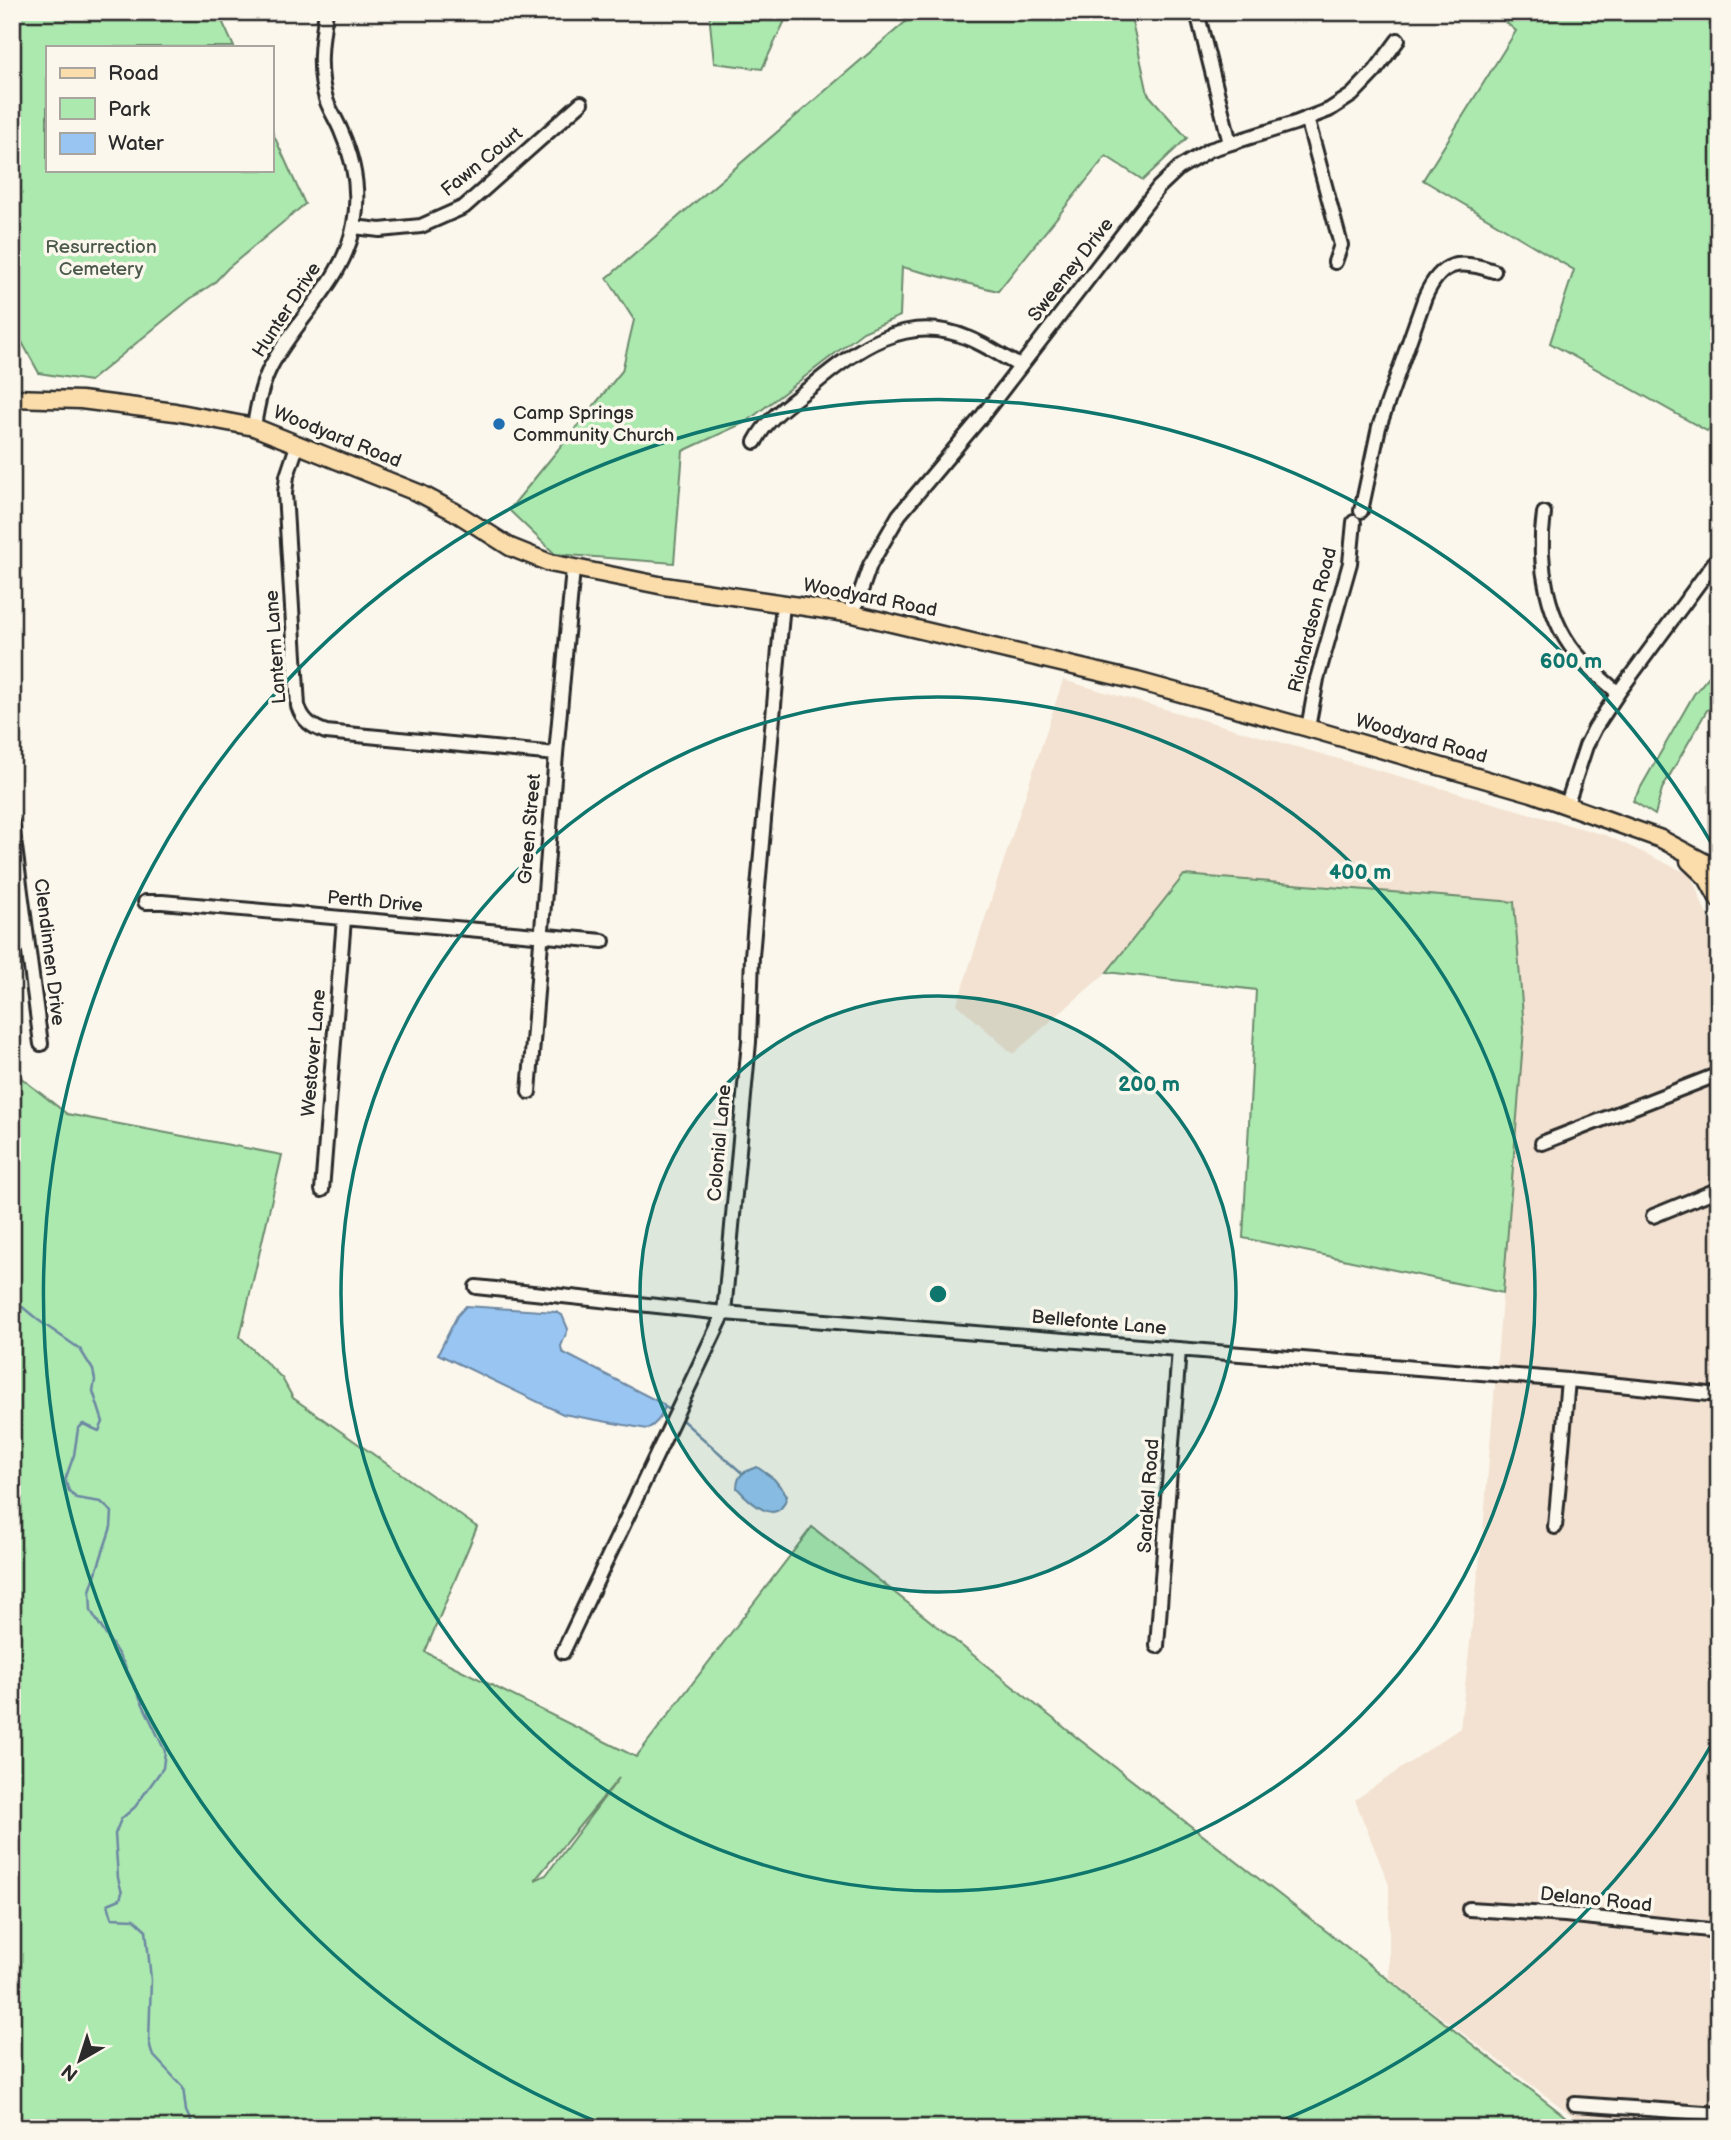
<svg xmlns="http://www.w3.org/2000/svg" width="1731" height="2140" font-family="'Balsamiq Sans',sans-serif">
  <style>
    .built { fill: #f3e2d1 }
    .green { fill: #ace9af; stroke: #6c8a6d; stroke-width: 2; fill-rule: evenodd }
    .water { fill: #98c5f2; stroke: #6c87a2; stroke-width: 2 }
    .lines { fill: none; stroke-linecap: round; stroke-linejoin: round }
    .stream { stroke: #6c87a2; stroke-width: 2.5 }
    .minor-casing { stroke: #2b2b2b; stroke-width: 18 }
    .major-casing { stroke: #2b2b2b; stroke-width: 21 }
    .minor { stroke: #fbf7ec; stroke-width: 12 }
    .major { stroke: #fbddab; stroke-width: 16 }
    .ring { fill: none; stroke: #0f766e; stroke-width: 3.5 }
    .poi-dot { fill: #1f6fb2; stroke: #fbf7ec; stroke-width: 2.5 }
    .labels { text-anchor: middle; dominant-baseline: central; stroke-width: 7; stroke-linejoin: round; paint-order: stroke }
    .street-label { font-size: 19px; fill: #2b2b2b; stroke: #fbf7ec }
    .park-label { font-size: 19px; fill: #4b5a4c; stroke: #fbf7ec }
    .poi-label { font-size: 19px; fill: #2b2b2b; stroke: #fbf7ec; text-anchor: start }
    .centre { fill: #0f766e; stroke: #fbf7ec; stroke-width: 3.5 }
    .ring-label { font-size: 21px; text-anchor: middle; font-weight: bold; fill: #0f766e; stroke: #fbf7ec; stroke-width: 7; stroke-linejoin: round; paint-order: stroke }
  </style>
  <rect width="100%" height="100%" fill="#fbf7ec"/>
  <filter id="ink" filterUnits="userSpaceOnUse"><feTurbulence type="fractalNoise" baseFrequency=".0143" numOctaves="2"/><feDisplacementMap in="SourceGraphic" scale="14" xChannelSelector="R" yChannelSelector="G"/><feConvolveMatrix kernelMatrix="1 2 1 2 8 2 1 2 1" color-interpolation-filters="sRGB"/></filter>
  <g filter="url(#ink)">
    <!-- built -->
    <polygon class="built" points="1063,680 1608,836 1691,875 1719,946 1719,2128 1589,2128 1389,1978 1389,1885 1355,1800 1460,1728 1483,1532 1524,1029 1184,875 1107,972 1013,1054 957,1004"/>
    <!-- green -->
    <g class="green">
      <polygon points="12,12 218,12 234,47 47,47 47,170 271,170 271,129 305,204 228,268 214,283 190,299 90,381 39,373 12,324"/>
      <polygon points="709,12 789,12 762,69 714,63"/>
      <polygon points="917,12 1130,12 1148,94 1187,138 1143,180 1106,156 998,291 902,267 900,316 863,332 746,422 683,451 674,563 555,554 509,510 622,371 634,320 607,278"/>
      <polygon points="1494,12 1719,12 1719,421 1707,431 1550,343 1574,270 1423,180 1516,31"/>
      <polygon points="1719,664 1719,704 1707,710 1662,789 1655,815 1633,801 1694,694"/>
      <polygon points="1184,875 1514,902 1524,1029 1503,1293 1243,1238 1256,990 1107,972"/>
      <path d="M12 1036 20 1077 67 1114 282 1155 240 1337 282 1378 293 1398 477 1527 425 1652 636 1757 812 1527 1080 1740 1580 2128H12ZM619 1778 546 1875 535 1880Z"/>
    </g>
    <!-- water -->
    <g class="water">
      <path d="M466 1306 556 1312 562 1315 568 1329 561 1346 562 1352 663 1404 665 1407C661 1417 657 1424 647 1429L563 1414 438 1354 457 1316Z"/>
      <path d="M757 1467 774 1479 787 1495C779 1530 750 1502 737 1488 737 1474 745 1471 757 1467Z"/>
    </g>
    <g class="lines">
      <!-- stream -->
      <g class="stream">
        <polyline points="12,1293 20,1305 38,1320 80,1349 93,1370 95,1380 93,1391 103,1422 99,1431 83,1424 78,1429 74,1455 65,1480 69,1491 76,1498 101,1502 112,1512 111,1527 90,1591 91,1611 123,1662 165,1751 163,1768 135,1807 121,1819 115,1834 118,1878 122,1893 120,1899 108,1904 112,1918 134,1919 146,1930 151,1980 149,2041 152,2054 183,2087 186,2111 194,2128"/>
        <polyline points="665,1407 672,1411"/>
        <polyline points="682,1420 742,1473"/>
      </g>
      <!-- minor casing -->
      <g class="minor-casing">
        <g id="minor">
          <polyline points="1197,12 1230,143"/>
          <polyline points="1307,118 1341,245 1335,262"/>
          <polyline points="354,227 380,230 421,226 464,207 581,103"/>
          <path d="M254 427C257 406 261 385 271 366 296 318 345 280 354 224 360 192 354 160 341 131 337 121 331 112 327 102 317 72 321 42 326 12"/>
          <path d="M755 442C768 417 789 404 812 386 857 349 906 312 968 338 986 345 1003 357 1020 366"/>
          <path d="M298 443 287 476 285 493 298 706C303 721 312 727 326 732L556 754"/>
          <path d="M1361 511 1379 427 1425 297C1441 261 1459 259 1494 271"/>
          <path d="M1544 513C1537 562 1546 623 1582 660 1593 672 1606 682 1618 693"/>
          <polyline points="853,614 870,565 899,515 983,415 1159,187 1179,168 1209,150 1295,123 1329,110 1352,95 1375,71 1398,40"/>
          <polyline points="1308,728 1317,679 1350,563 1354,522"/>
          <polyline points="1567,804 1586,746 1595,728 1618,693 1719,556"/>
          <polyline points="12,824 41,1044"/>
          <polyline points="145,902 162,902 603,941"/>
          <polyline points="529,1092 556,754 573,569"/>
          <polyline points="1542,1143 1719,1074"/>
          <polyline points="322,1190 344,919"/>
          <polyline points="1653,1216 1719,1189"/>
          <polyline points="476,1287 724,1313 1568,1380 1719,1395"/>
          <polyline points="1555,1527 1568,1380"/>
          <polyline points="1157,1646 1179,1349"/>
          <polyline points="563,1652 724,1313 749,1042 752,956 783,603"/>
          <polyline points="1469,1909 1565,1915 1719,1931"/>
          <polyline points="1575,2104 1719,2114"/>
        </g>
      </g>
      <!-- major casing -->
      <g class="major-casing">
        <g id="major">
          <polyline points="12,398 81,400 175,412 254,427 421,494 455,512 510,547 550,563 664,586 853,614 1137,681 1308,728 1532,793 1661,839 1719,870"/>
          <polyline points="1689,861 1707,878 1719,900"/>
        </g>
      </g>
      <!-- minor -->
      <use href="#minor" class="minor"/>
      <!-- major -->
      <use href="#major" class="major"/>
    </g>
  </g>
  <!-- distance rings -->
  <circle cx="938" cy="1294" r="298" fill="#0f766e" fill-opacity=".12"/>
  <g class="ring">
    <circle cx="938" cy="1294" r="298"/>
    <circle cx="938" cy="1294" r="597"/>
    <path d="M1717 1735A895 895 0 0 1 1266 2127M610 2127A895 895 0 1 1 1717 853"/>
  </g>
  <!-- markers -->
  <circle class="poi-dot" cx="499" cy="424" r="7"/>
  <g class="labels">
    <!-- street labels -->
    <g class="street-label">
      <text transform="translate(482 162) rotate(-39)">Fawn Court</text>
      <text transform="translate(1071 270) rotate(-52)">Sweeney Drive</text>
      <text transform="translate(287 310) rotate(-57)">Hunter Drive</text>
      <text transform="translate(337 437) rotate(22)">Woodyard Road</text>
      <text transform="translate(870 598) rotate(11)">Woodyard Road</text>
      <text transform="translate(1313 620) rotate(-76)">Richardson Road</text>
      <text transform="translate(276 647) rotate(-94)">Lantern Lane</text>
      <text transform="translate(1421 739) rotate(16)">Woodyard Road</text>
      <text transform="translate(530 829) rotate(-85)">Green Street</text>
      <text transform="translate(375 902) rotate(5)">Perth Drive</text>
      <text transform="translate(49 952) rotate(83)">Clendinnen Drive</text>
      <text transform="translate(314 1053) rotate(-85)">Westover Lane</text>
      <text transform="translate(720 1143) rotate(-85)">Colonial Lane</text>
      <text transform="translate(1099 1323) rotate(5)">Bellefonte Lane</text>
      <text transform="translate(1149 1496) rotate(-86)">Sarakal Road</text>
      <text transform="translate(1596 1900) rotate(6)">Delano Road</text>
    </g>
    <!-- park labels -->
    <g class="park-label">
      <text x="101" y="247">Resurrection<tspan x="101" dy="22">Cemetery</tspan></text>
    </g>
    <!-- poi labels -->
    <g class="poi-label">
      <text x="513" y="413">Camp Springs<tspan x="513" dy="22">Community Church</tspan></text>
    </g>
  </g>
  <circle cx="938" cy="1294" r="10" class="centre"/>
  <g class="ring-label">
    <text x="1571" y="668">600 m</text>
    <text x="1360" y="879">400 m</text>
    <text x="1149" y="1091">200 m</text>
  </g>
  <!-- margin -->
  <rect width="1731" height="2140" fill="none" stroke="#fbf7ec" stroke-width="42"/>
  <rect x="21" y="21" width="1689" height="2098" fill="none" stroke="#2b2b2b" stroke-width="2.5" filter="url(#ink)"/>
  <!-- legend -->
  <rect x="46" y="46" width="228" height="126" fill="#fbf7ec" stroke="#a8a59f" stroke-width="2"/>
  <rect x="60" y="68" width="35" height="10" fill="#fbddab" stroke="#a8a59f" stroke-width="2"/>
  <text x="108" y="80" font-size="21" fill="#2b2b2b">Road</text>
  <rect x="60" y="98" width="35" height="21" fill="#ace9af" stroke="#a8a59f" stroke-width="2"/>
  <text x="108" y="116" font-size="21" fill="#2b2b2b">Park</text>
  <rect x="60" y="133" width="35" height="21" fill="#98c5f2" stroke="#a8a59f" stroke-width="2"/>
  <text x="108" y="150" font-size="21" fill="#2b2b2b">Water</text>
  <!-- north arrow -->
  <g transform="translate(80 2060) rotate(219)" stroke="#fbf7ec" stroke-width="5" paint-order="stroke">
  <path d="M0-5L12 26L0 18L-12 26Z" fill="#2b2b2b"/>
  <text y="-10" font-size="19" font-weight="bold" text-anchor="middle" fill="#2b2b2b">N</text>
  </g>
</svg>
